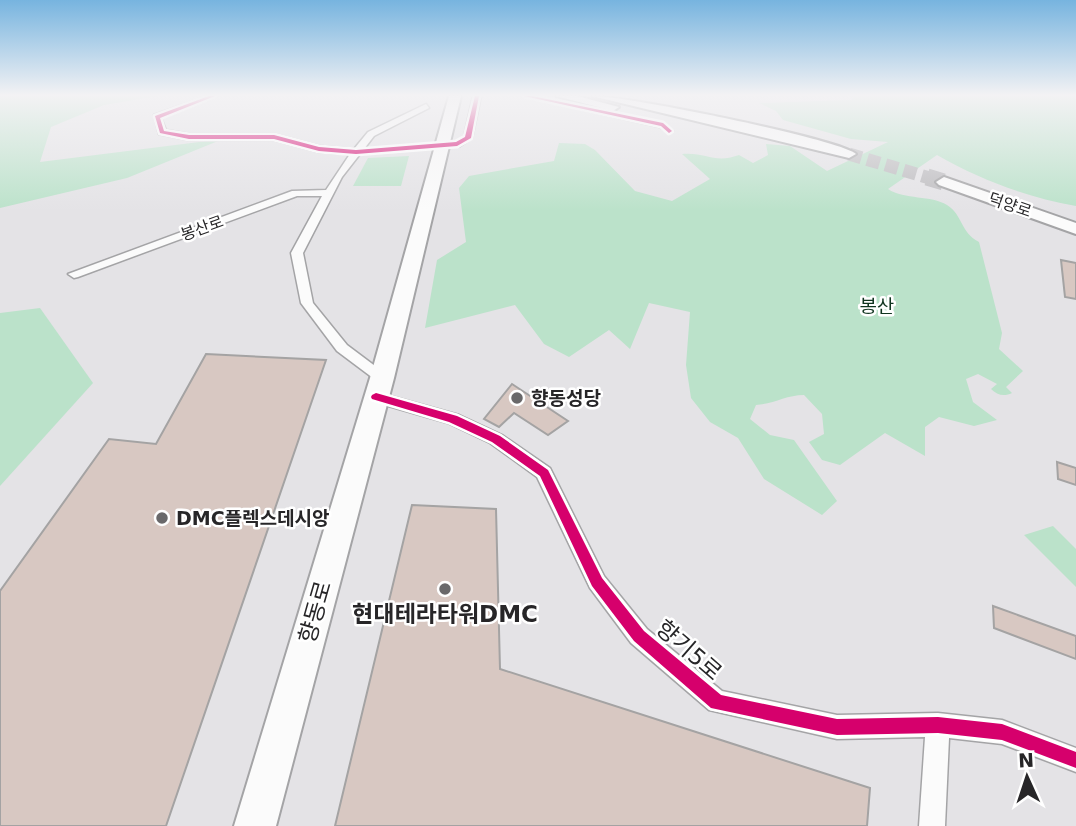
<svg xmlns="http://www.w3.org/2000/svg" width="1076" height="826" font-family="'DejaVu Sans','Noto Sans KR',sans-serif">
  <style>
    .green { fill: #bbe2ca }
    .building { fill: #d8c8c2; stroke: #a4a3a3; stroke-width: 2 }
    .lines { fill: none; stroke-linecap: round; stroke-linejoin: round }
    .primary-tunnel-far1 { stroke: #bebdc0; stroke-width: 13; stroke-dasharray: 13 6; stroke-linecap: butt }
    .primary-tunnel { stroke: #bebdc0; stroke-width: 17; stroke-dasharray: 17 9; stroke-linecap: butt }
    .street-casing { stroke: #a4a4a6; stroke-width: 3 }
    .primary-casing { stroke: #a4a4a6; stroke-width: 4 }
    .street { fill: #fbfbfb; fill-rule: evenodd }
    .primary { fill: #fbfbfb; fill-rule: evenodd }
    .cycleway-casing { stroke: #fff; stroke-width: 5 }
    .cycleway { fill: #d6006c; fill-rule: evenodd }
    .poi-dot { fill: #69686a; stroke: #fff; stroke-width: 2.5 }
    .labels { text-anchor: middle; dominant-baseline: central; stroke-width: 5; stroke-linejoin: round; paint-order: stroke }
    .far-street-label { font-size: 16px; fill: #272628; stroke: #fff }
    .park-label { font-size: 19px; fill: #113520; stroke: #fff }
    .poi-label { font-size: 19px; font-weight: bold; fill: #272628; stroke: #fff; text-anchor: start }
    .near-street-label { font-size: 23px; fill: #272628; stroke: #fff }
    .near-poi-label { font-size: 23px; font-weight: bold; fill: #272628; stroke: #fff }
  </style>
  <rect width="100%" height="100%" fill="#e4e3e6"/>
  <!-- green -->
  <g class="green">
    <polygon points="0,96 157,96 104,105 51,127 40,162 223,139 127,178 0,208"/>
    <path d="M853 96H1076V206C1026 197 981 180 937 155L888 189C905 200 931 195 947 205 963 215 960 232 979 242L1002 333 999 349 1023 371 1006 387 1012 393C1004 397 997 395 991 389L997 384 978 374 966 379 973 402 997 420 974 426 939 417 925 427V456L885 433 840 465 822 460 809 442 824 434 822 414 804 395C786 395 774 404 756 405L750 419 770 435 794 440 837 501 822 515 764 479 738 438 710 422 691 398 686 365 690 312 649 303 630 349 609 330 569 357 544 344 515 305 425 328 437 260 466 242 459 188 469 176 554 161 559 143 585 144 595 150 635 191 672 201 710 179 682 154C707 152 714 164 739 155L753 163 768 155 766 144 790 146 827 171 888 142 851 139 783 120 776 111 759 103 852 100Z"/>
    <polygon points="409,156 401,186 353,186 368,158"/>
    <polygon points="40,308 93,383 0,486 0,313"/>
    <polygon points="1053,526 1076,549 1076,587 1024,535"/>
  </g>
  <!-- building -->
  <g class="building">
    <polygon points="1061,260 1076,263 1076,299 1065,297"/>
    <polygon points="206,354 326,360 166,826 0,826 0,591 109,439 156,444"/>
    <polygon points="512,384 568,421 548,435 514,413 499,427 484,419"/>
    <polygon points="1057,462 1076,468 1076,485 1058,479"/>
    <polygon points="412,505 496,509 500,669 870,788 867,826 335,826"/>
    <polygon points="993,606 1076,636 1076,659 994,628"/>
  </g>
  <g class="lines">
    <!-- primary-tunnel-far1 -->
    <polyline class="primary-tunnel-far1" points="849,154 933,179"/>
    <!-- primary-tunnel -->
    <polyline class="primary-tunnel" points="927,177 944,182"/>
    <!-- street casing -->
    <g class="street-casing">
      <g id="street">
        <polygon points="207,96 217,96 161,118 166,130 189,134 274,134 319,146 354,149 368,132 426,104 429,108 374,136 364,149 455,142 464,137 473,96 481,96 472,138 460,146 360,154 342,177 303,253 313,303 347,345 387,375 389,378 387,381 377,381 337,351 301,303 291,253 322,196 297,196 78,277 74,278 68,274 292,191 326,190 350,154 319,152 274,140 189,140 159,134 154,115"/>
        <polygon points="522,96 536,96 663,123 673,131 669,133 660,127"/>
        <polygon points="376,392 459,415 502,435 550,468 604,576 647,629 722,691 837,715 938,713 1002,720 1076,748 1076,772 1002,744 949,738 945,826 919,826 925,737 837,739 709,710 631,643 590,588 537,477 490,443 448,423 371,401 368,397 371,393"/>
      </g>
    </g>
    <!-- primary casing -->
    <g class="primary-casing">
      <g id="primary">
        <polygon points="449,96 461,96 394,378 276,826 234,826 370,378"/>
        <polygon points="556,96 577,96 619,107 613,111"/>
        <path d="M592 96C622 95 840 139 856 154L849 158Z"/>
        <polygon points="944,177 1076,223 1076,234 939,185 936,182"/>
      </g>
    </g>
    <!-- street -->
    <use href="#street" class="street"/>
    <!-- primary -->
    <use href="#primary" class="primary"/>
    <!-- cycleway casing -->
    <g class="cycleway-casing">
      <g id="cycleway">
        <polygon points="209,96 215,96 160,118 164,131 189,135 274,135 319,147 356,150 456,142 465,137 475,96 479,96 471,138 457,146 356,154 319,151 274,139 189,139 160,133 155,116"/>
        <polygon points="524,96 532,96 663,123 672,131 669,133 661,126"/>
        <polygon points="376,393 457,416 500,436 548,470 602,578 644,631 721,695 837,719 938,717 1002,724 1076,752 1076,768 1002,740 938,733 837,735 711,708 634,641 592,586 540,476 492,442 449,422 372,399 371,397 372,395"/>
      </g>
    </g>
    <!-- cycleway -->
    <use href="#cycleway" class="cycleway"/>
  </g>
  <!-- sky -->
  <linearGradient id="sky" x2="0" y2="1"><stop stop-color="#77b4df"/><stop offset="0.45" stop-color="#f3f2f4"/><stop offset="1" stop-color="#f3f2f4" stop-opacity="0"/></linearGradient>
  <rect width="1076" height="211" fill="url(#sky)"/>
  <!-- markers -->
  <g class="poi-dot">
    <circle cx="517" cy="398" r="7"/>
    <circle cx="162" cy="518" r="7"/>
    <circle cx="445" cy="589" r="7"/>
  </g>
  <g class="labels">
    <!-- far-street labels -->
    <g class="far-street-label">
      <text transform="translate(1010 205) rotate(19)">덕양로</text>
      <text transform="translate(202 228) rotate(-20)">봉산로</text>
    </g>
    <!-- park labels -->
    <g class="park-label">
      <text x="877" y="306">봉산</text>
    </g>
    <!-- poi labels -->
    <g class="poi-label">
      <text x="531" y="398">향동성당</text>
      <text x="176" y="518">DMC플렉스데시앙</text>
    </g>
    <!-- near-street labels -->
    <g class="near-street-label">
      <text transform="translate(315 612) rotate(-74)">향동로</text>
      <text transform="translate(689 650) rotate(41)">향기5로</text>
    </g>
    <!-- near-poi labels -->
    <g class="near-poi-label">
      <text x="445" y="614">현대테라타워DMC</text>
    </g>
  </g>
  <!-- north arrow -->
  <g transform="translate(1027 777) rotate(357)" stroke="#ffffff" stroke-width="5" paint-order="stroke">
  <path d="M0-5L12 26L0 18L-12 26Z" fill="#272628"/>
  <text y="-10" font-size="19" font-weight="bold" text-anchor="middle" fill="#272628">N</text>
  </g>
</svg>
